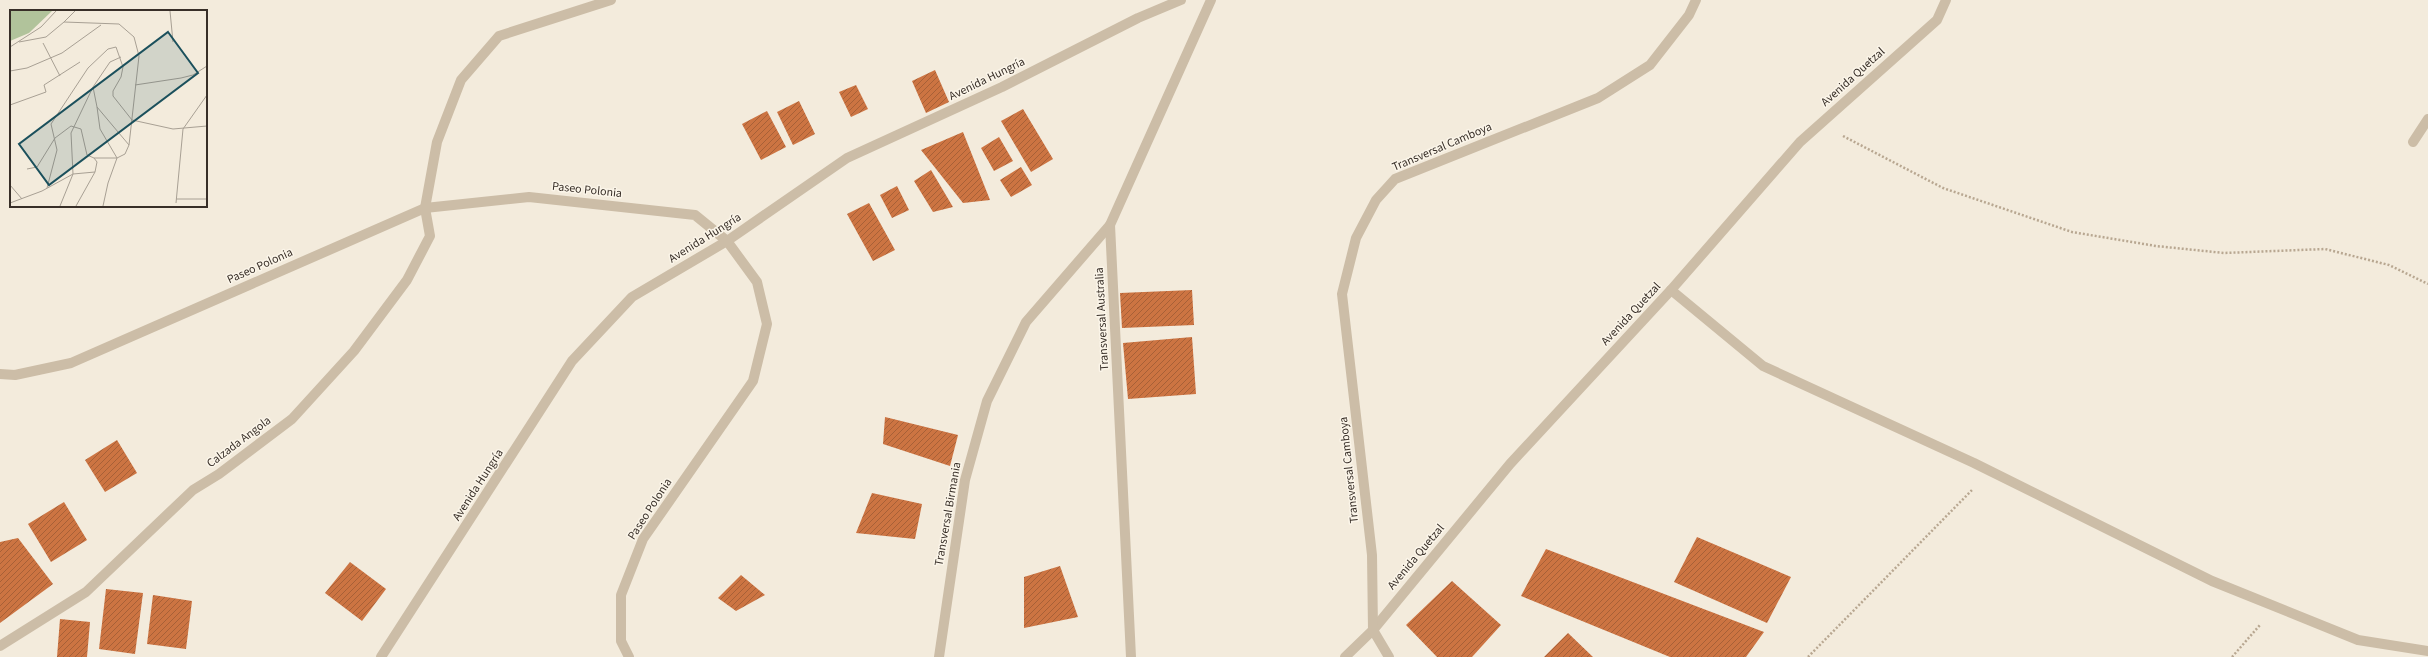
<svg xmlns="http://www.w3.org/2000/svg" width="2428" height="657" font-family="'Source Sans 3',sans-serif">
  <style>
    .building { fill: url(#building-hatch) }
    .lines { fill: none; stroke-linecap: round; stroke-linejoin: round }
    .path { stroke: #b8a791; stroke-width: 2.5; stroke-dasharray: 2 2; stroke-linecap: butt }
    .street { stroke: #ccbda7; stroke-width: 10 }
    .labels { text-anchor: middle; dominant-baseline: central; stroke-width: 3; stroke-linejoin: round; paint-order: stroke }
    .street-label { font-size: 12px; fill: #382f28; stroke: #fbf5e9 }
    .inset-road { fill: none; stroke: #a8a094; stroke-width: 1 }
    .view { fill: #1b505c; fill-opacity: 0.15; stroke: #1b505c; stroke-width: 2 }
    .inset-edge { fill: none; stroke: #382f28; stroke-width: 2 }
  </style>
  <defs>
    <pattern id="building-hatch" width="6" height="6" patternUnits="userSpaceOnUse"><rect width="6" height="6" fill="#cc7442"/><path d="M-1 1l2-2M0 6l6-6M5 7l2-2" fill="none" stroke="#a76037"/></pattern>
  </defs>
  <rect width="100%" height="100%" fill="#f3ebdc"/>
  <!-- building -->
  <g class="building">
    <polygon points="935,70 949,102 926,113 912,81"/>
    <polygon points="856,85 868,109 851,117 839,92"/>
    <polygon points="799,101 815,134 793,145 777,112"/>
    <polygon points="1023,109 1053,159 1031,172 1001,121"/>
    <polygon points="767,111 786,147 761,160 742,124"/>
    <polygon points="963,132 990,200 963,203 921,150"/>
    <polygon points="999,137 1013,161 994,171 981,148"/>
    <polygon points="1021,167 1032,185 1011,197 1000,180"/>
    <polygon points="931,170 953,207 933,212 914,181"/>
    <polygon points="897,186 909,210 892,218 880,195"/>
    <polygon points="869,203 895,250 873,261 847,214"/>
    <polygon points="1192,290 1194,325 1122,328 1120,293"/>
    <polygon points="1192,337 1196,394 1128,399 1123,343"/>
    <polygon points="885,417 958,435 950,466 883,444"/>
    <polygon points="117,440 137,473 105,492 85,460"/>
    <polygon points="872,493 922,504 915,539 856,533"/>
    <polygon points="64,502 87,540 51,562 28,524"/>
    <polygon points="1697,537 1791,577 1767,623 1674,582"/>
    <polygon points="18,538 53,584 0,623 0,542"/>
    <polygon points="1546,549 1764,632 1746,657 1670,657 1521,596"/>
    <polygon points="350,562 386,589 362,621 325,593"/>
    <polygon points="1060,566 1078,617 1024,628 1024,577"/>
    <polygon points="741,575 765,595 736,611 718,598"/>
    <polygon points="1452,581 1501,625 1472,657 1437,657 1406,625"/>
    <polygon points="106,589 143,593 135,654 99,649"/>
    <polygon points="153,595 192,601 186,649 147,644"/>
    <polygon points="60,619 90,622 87,657 57,657"/>
    <polygon points="1568,633 1593,657 1544,657"/>
  </g>
  <g class="lines">
    <!-- path -->
    <g class="path">
      <polyline points="1843,136 1943,188 2072,232 2156,246 2224,253 2325,249 2389,265 2428,284"/>
      <polyline points="1808,657 1973,489"/>
      <polyline points="2232,657 2260,625"/>
    </g>
    <!-- street -->
    <g class="street">
      <polyline points="2413,142 2428,119"/>
      <polyline points="1671,290 1763,366 1974,463 2212,581 2358,640 2428,651"/>
      <polyline points="0,374 15,375 71,363 425,208 529,197 695,215 727,241 757,282 767,324 753,381 643,539 621,595 621,641 629,657"/>
      <polyline points="0,646 86,592 193,490 219,474 292,419 354,351 407,280 430,236 425,208 437,142 461,80 499,36 611,0"/>
      <polyline points="381,657 572,361 632,297 727,241 847,158 1002,87 1138,18 1181,0"/>
      <polyline points="939,657 965,480 987,401 1026,322 1110,225"/>
      <polyline points="1131,657 1110,225 1211,0"/>
      <polyline points="1345,657 1373,630 1510,464 1671,290 1800,142 1937,20 1946,0"/>
      <polyline points="1389,657 1373,630 1372,555 1342,294 1356,238 1376,200 1395,179 1598,98 1650,65 1689,15 1696,0"/>
    </g>
  </g>
  <g class="labels">
    <!-- street labels -->
    <g class="street-label">
      <text transform="translate(1853 77) rotate(-42)">Avenida Quetzal</text>
      <text transform="translate(987 79) rotate(-26)">Avenida Hungría</text>
      <text transform="translate(1442 147) rotate(-23)">Transversal Camboya</text>
      <text transform="translate(587 190) rotate(6)">Paseo Polonia</text>
      <text transform="translate(705 238) rotate(-32)">Avenida Hungría</text>
      <text transform="translate(260 266) rotate(-24)">Paseo Polonia</text>
      <text transform="translate(1631 314) rotate(-47)">Avenida Quetzal</text>
      <text transform="translate(1102 319) rotate(-93)">Transversal Australia</text>
      <text transform="translate(239 442) rotate(-37)">Calzada Angola</text>
      <text transform="translate(1349 470) rotate(-96)">Transversal Camboya</text>
      <text transform="translate(478 485) rotate(-57)">Avenida Hungría</text>
      <text transform="translate(650 509) rotate(-57)">Paseo Polonia</text>
      <text transform="translate(948 514) rotate(-80)">Transversal Birmania</text>
      <text transform="translate(1416 557) rotate(-50)">Avenida Quetzal</text>
    </g>
  </g>
  <!-- overview -->
  <g transform="translate(10 10)">
    <rect width="197" height="197" fill="#f3ebdc"/>
    <path d="M0 1H42L19 23 0 31Z" fill="#b1c39b"/>
    <path class="inset-road" d="M160 1 163 32M54 12 65 1M9 32 36 27 54 12 109 14 124 27 129 46 119 135 115 144 107 148H84L77 145 71 119 61 116 45 128 27 157 17 159M33 33 50 66M0 37 31 17 46 1M111 47 100 52 83 77 87 97 119 135M0 61 17 58 52 43 91 15M125 75 171 68 183 65 197 56M0 95 36 82 34 75 70 52M87 97 90 119 107 148M122 110 163 119 197 116M0 175 12 189M37 178 47 140 41 114 78 58 98 39 106 37 113 57 111 67 103 81V86L122 110M166 189H197M0 193 32 181 63 164 85 162M166 193 173 119 197 85M50 196 63 164 61 123 83 77M66 196 85 162 87 152 84 148M93 196 98 173 107 148"/>
    <path class="view" d="M158 22 188 63 39 175 9 134Z"/>
    <rect width="197" height="197" class="inset-edge"/>
  </g>
</svg>
